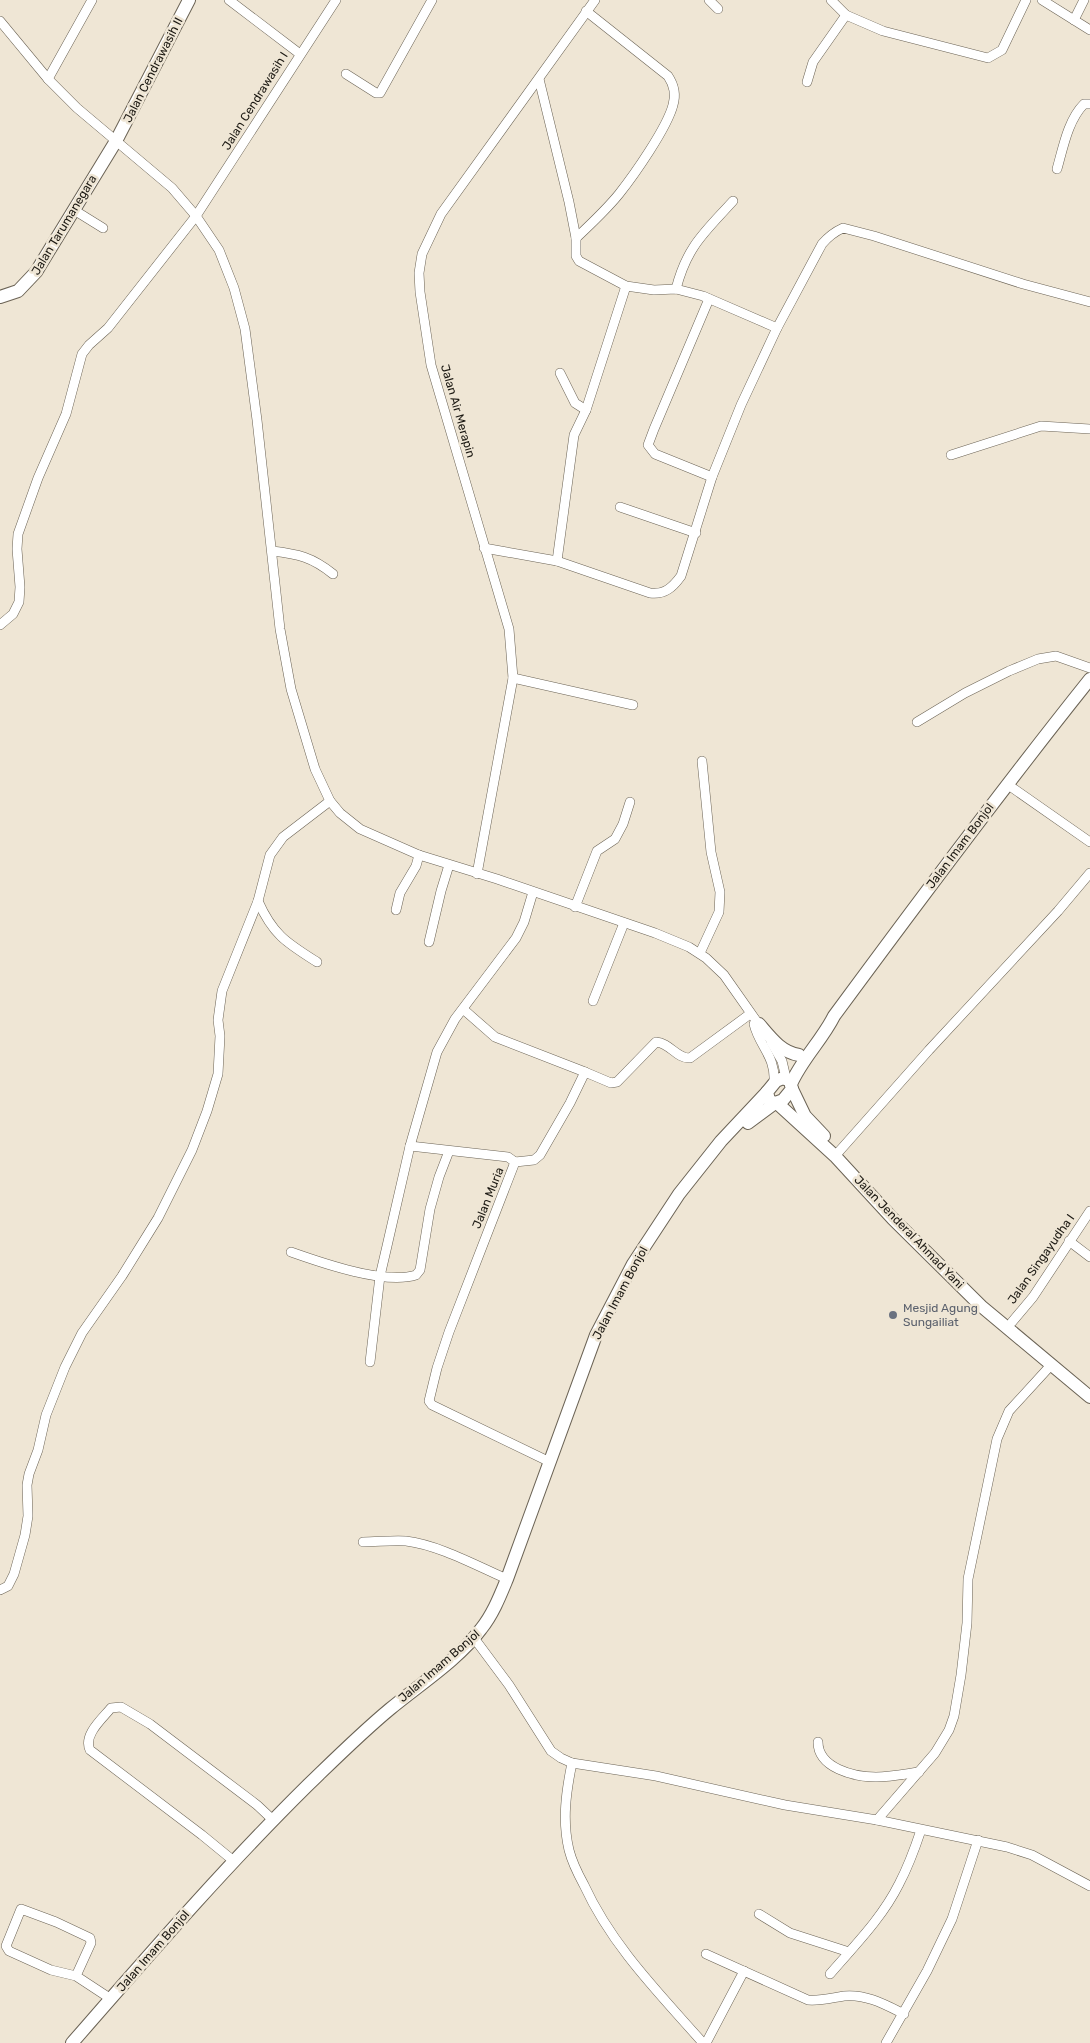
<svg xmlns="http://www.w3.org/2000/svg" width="1090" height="2043" font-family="Rubik,sans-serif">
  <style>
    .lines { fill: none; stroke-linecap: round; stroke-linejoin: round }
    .street-casing { stroke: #6b6355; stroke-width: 10 }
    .secondary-casing { stroke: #6b6355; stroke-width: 14 }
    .street { stroke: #fff; stroke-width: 9 }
    .secondary { stroke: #fff; stroke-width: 12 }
    .worship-dot { fill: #6b7280; stroke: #efe6d5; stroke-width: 2 }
    .labels { text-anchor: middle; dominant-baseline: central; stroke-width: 5; stroke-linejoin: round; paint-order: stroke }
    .street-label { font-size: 12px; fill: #1b1812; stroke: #efe6d5 }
    .worship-label { font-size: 12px; fill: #5b616d; stroke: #efe6d5; text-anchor: start }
  </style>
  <rect width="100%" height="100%" fill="#efe6d5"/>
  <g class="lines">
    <!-- street casing -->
    <g class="street-casing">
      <g id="street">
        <polyline points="229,0 300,54"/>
        <polyline points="709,0 718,9"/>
        <polyline points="831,0 846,15 883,31 988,58 1002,50 1026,0"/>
        <polyline points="1042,0 1090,30"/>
        <polyline points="1074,20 1084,0"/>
        <polyline points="0,21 48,79 77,108 172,188 196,216 219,250 234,288 245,329 257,420 280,629 291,689 315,769 330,801 340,813 360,829 419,855 497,879 655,933 689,947 706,958 724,975 762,1029"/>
        <polyline points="346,74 376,93 380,93 432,0"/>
        <polyline points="48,79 92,0"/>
        <polyline points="539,79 569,202 576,238 576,256 579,261 626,286 654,290 676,289 703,296 777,328"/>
        <polyline points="807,82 813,62 846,15"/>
        <path d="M1057 169C1063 148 1068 120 1084 104H1090"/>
        <polyline points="74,210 103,228"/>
        <path d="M576 238C591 224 606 210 619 194 634 175 667 128 673 105 676 95 674 85 668 76L586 11"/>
        <path d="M676 289C687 246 705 232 733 201"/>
        <polyline points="709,299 654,429 648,445 655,454 712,477"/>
        <polyline points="560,373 575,403 586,410"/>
        <polyline points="951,455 1041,426 1090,429"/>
        <polyline points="620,507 696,533"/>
        <path d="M484 548 557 561 650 593C665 595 673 587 681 576L712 477 741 405 777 328 822 244C828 237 834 232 843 228L874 236 1023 284 1090 302"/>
        <path d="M272 551C298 554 312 557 333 574"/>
        <polyline points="557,561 574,435 586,410 626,286"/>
        <polyline points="0,625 13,614 19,602 20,587 17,549 18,534 38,478 66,414 82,354 89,345 108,328 196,216 336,0"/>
        <polyline points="513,678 633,705"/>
        <polyline points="917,722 965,693 1009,671 1038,659 1056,656 1090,668"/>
        <polyline points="1007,784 1090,842"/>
        <polyline points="477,874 513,678 509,629 431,365 420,292 419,273 422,254 441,214 595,0"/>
        <path d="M258 901C273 935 287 943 317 962"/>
        <polyline points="575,907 597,851 615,839 623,824 630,802"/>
        <polyline points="396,910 400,893 416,866 419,855"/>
        <polyline points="429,942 441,891 449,865"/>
        <polyline points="700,953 719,912 720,892 711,852 702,761"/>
        <polyline points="593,1001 624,923"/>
        <polyline points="463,1009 495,1037 585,1072"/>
        <path d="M754 1024C759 1046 776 1056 774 1083"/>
        <polyline points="771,1042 782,1061 786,1078"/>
        <polyline points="410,1146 508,1157 515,1162 449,1332 437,1368 429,1401 432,1405 550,1462"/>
        <polyline points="835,1156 929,1050 1058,911 1090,873"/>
        <path d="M515 1162 534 1160 540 1155 570 1103 585 1072 611 1083 617 1082 656 1042C670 1043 677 1059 690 1058L750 1014"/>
        <polyline points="1069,1241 1090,1257"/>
        <path d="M291 1252C322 1263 385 1285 416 1275L420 1270 430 1209 439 1177 449 1151"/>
        <polyline points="1012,1322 1033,1297 1090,1211"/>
        <polyline points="370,1362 380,1276 387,1246 410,1146 437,1052 455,1019 516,938 524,922 533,892"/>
        <path d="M363 1542C377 1542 392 1540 406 1541 439 1545 477 1566 507 1579"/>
        <polyline points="0,1590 8,1586 14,1574 25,1535 28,1516 27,1485 29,1474 38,1450 46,1415 65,1367 82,1333 122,1276 158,1218 192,1150 207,1111 218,1074 220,1036 218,1020 222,991 258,901 270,855 283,837 330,801"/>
        <polyline points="474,1638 509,1685 551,1751 561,1758 572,1763 656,1776 785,1805 877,1820 1007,1847 1032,1855 1090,1886"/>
        <path d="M818 1742C818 1768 854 1777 876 1777 890 1777 905 1774 919 1772"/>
        <path d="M572 1763C566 1792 562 1821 569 1850 572 1862 578 1874 584 1885 612 1946 659 1993 703 2043"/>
        <polyline points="877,1820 935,1753 949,1730 954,1716 961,1675 967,1623 968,1579 997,1439 1009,1411 1052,1364"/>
        <path d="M235 1862 202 1835 90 1750C83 1735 102 1719 111 1708L121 1707 150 1724 224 1780 257 1805 274 1821"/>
        <polyline points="759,1914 790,1933 849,1952"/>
        <path d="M706 1954 808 2000C821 2001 831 1998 844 1996 866 1994 884 2004 904 2014"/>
        <path d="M830 1974C855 1945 882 1918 899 1884 908 1867 915 1848 921 1830"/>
        <polyline points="76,1976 91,1943 90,1938 56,1922 21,1909 6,1946 9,1951 51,1970 76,1976 111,1999"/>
        <polyline points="706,2043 744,1971"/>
        <polyline points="886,2043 927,1971 952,1919 978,1840"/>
      </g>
    </g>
    <!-- secondary casing -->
    <g class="secondary-casing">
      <g id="secondary">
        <polyline points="0,297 18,291 36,272 116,141 189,0"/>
        <path d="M759 1024C771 1038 781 1052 799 1055"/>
        <polygon points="783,1078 790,1081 792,1089 783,1100 775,1103 769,1100 767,1092 776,1081"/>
        <path d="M791 1084C802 1059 822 1040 834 1016 918 902 1002 789 1090 679"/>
        <polyline points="792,1089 805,1116 824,1136"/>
        <polyline points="777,1103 835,1156 893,1219 981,1306 1090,1397"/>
        <polyline points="748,1123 775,1103"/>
        <path d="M72 2043C148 1956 224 1868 307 1786 334 1760 361 1733 390 1709 420 1684 458 1660 481 1629 493 1614 500 1596 507 1579L596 1335 633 1264 679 1194 721 1141 767 1092"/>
      </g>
    </g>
    <!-- street -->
    <use href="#street" class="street"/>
    <!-- secondary -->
    <use href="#secondary" class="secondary"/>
  </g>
  <!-- markers -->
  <circle class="worship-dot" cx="893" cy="1315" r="5"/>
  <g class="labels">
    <!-- street labels -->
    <g class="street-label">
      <text transform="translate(153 70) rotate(-63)">Jalan Cendrawasih II</text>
      <text transform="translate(255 101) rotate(-58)">Jalan Cendrawasih I</text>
      <text transform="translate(64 225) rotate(-59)">Jalan Tarumanegara</text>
      <text transform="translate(458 411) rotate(74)">Jalan Air Merapin</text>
      <text transform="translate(960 846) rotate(-53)">Jalan Imam Bonjol</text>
      <text transform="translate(488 1198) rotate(-68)">Jalan Muria</text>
      <text transform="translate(909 1232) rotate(46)">Jalan Jenderal Ahmad Yani</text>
      <text transform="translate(1041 1259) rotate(-55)">Jalan Singayudha I</text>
      <text transform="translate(620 1293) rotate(-62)">Jalan Imam Bonjol</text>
      <text transform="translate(439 1666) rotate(-41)">Jalan Imam Bonjol</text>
      <text transform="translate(153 1951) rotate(-49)">Jalan Imam Bonjol</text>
    </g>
    <!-- worship labels -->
    <g class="worship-label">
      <text x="903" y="1308">Mesjid Agung<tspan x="903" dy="14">Sungailiat</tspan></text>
    </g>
  </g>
</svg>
